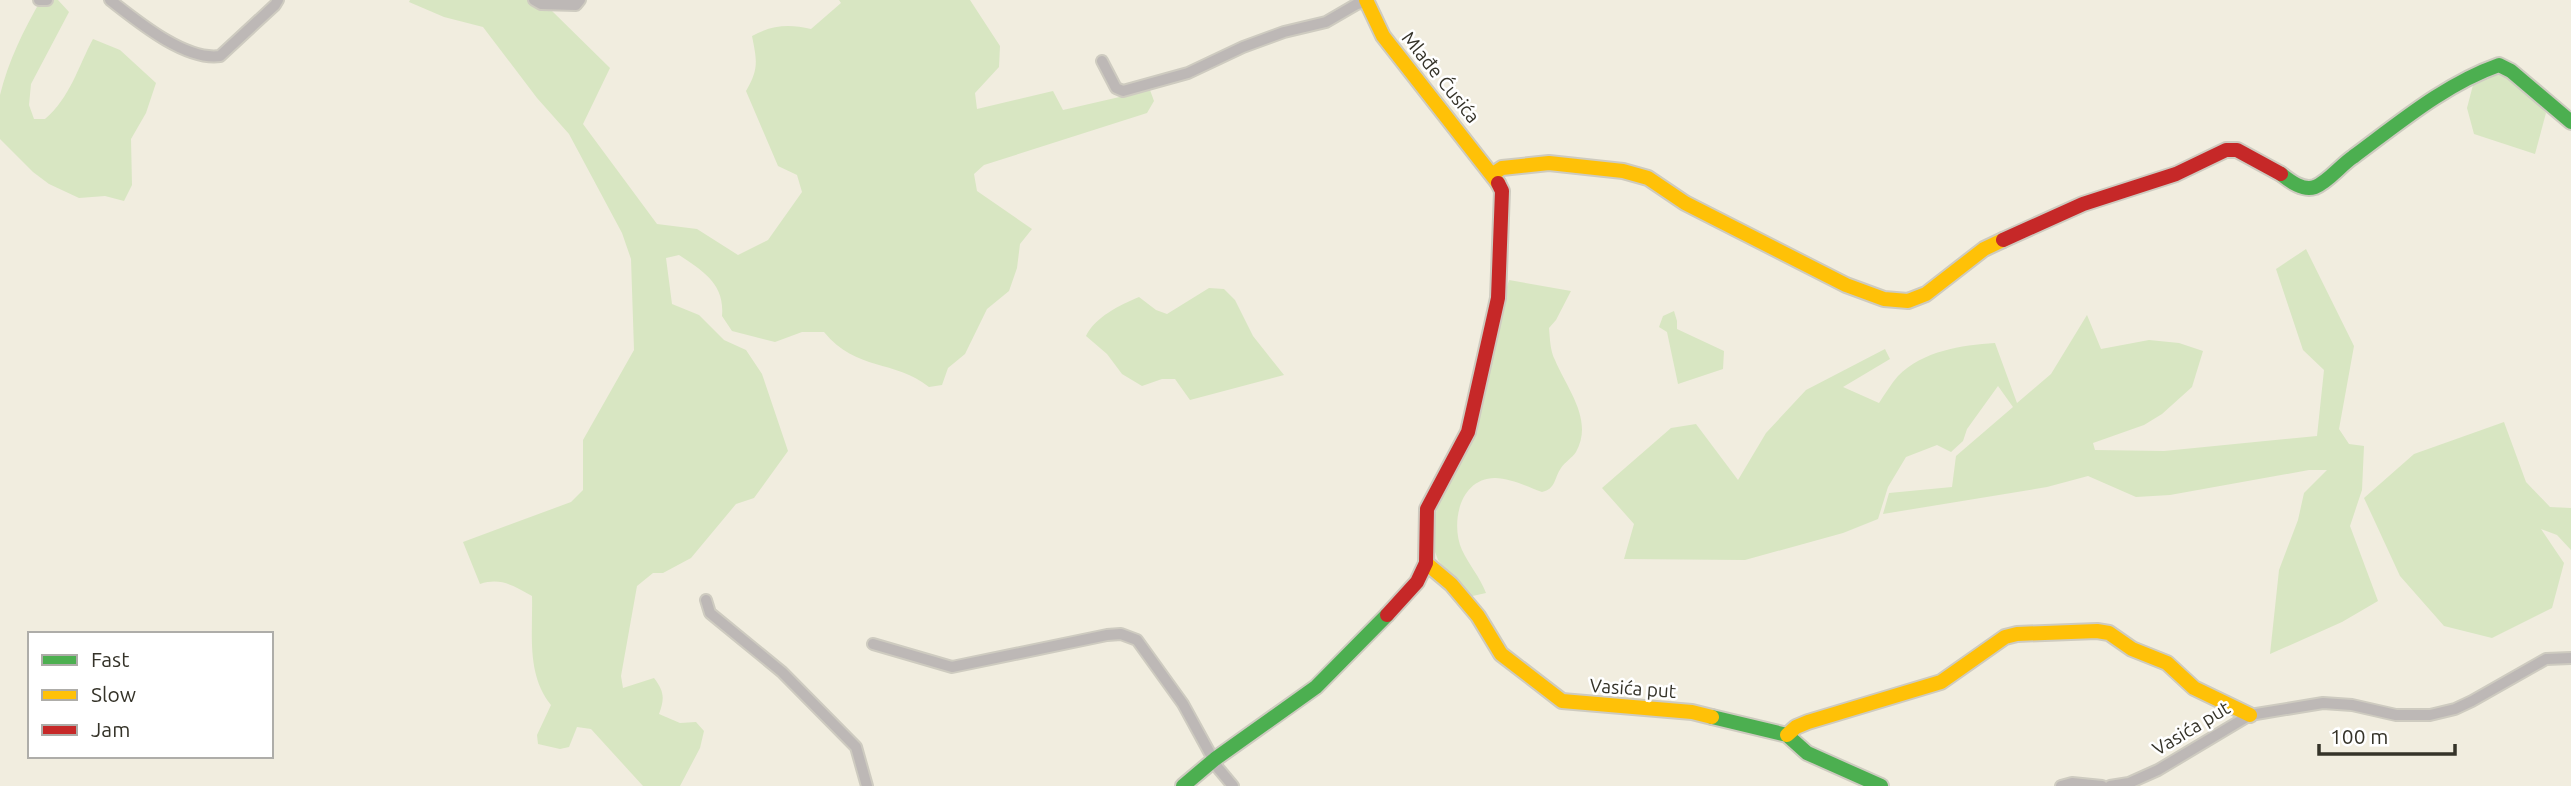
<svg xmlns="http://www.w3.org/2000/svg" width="2571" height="786" font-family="Ubuntu,sans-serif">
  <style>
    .green { fill: #d8e6c2 }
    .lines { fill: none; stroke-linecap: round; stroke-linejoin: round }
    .street-casing { stroke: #cecbc0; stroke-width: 14 }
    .fast-casing { stroke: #cecbc0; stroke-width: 18 }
    .slow-casing { stroke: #cecbc0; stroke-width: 18 }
    .jam-casing { stroke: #cecbc0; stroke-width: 18 }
    .street { stroke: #bdb8b6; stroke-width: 10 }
    .fast { stroke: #4caf50; stroke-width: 14 }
    .slow { stroke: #ffc107; stroke-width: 14 }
    .jam { stroke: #c62828; stroke-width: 14 }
    .labels { text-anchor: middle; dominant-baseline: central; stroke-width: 5; stroke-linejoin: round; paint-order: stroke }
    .street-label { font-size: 19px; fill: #353329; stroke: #fff }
  </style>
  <rect width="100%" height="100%" fill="#f1eddf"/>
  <!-- green -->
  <g class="green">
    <path d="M41 0H58L69 12 31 84 29 105 34 119H45C70 98 78 67 93 39L120 50 156 83 146 113 131 139 132 185 124 201 105 196 79 198 49 184 33 172 0 139C0 125 0 108 0 95 8 62 24 29 41 0Z"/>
    <path d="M410 0H546L552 11 610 68 583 124 657 224 697 229 738 255 768 240 802 192 797 175 778 166 746 91C759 69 757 61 752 36 772 25 789 24 811 29L841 3 839 0H970L1000 46 999 67 975 93 977 109 1053 91 1063 110 1150 90 1154 101 1147 113 984 165 974 174 977 191 1032 229 1020 244 1017 268 1009 291 987 309 965 354 948 368 942 385 929 387C894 359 857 372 824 332H802L775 342 732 331 722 316C725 284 703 271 679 255L666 258 672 304 699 315 724 340 746 350 762 374 788 451 754 498 736 504 691 558 663 573H653L637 586 621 676 623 688 654 678C664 691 665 698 659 714L680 723 696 722 704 731 700 748 680 786H643L591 729 577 727 569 747 560 749 538 744 537 735 551 705C526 674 533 634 532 596 514 586 501 577 480 584L463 542 571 502 583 490V440L634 350 631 259 622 233 569 134 537 98 483 27 444 17 409 2Z"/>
    <polygon points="2505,72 2531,93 2546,113 2535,154 2474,134 2467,108 2473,85 2490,75"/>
    <path d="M2306 249 2354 346 2339 429 2349 444 2364 446 2362 490 2350 526 2378 601 2342 622 2270 654 2279 570 2298 520 2304 493 2327 470H2309L2170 495 2136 497 2088 476 2047 487 1883 514 1889 493 1952 487 1956 456 2013 407 1998 386 1967 429 1963 441 1951 452 1937 445 1906 457 1888 487 1878 519 1843 533 1745 560 1624 559 1634 524 1602 488 1671 428 1696 424 1738 480 1766 433 1806 390 1885 349 1890 359 1843 387 1879 403C1885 394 1891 384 1898 376 1923 351 1961 345 1995 343L2017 403 2051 374 2087 315 2101 349 2149 340 2179 343 2203 351 2192 387 2162 414 2144 425 2093 443 2095 450 2164 451 2317 436 2324 370 2303 350 2276 269Z"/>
    <path d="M1509 280 1571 291 1556 320 1549 328C1550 338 1550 351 1555 360 1567 389 1594 420 1576 452 1572 458 1565 462 1561 468 1554 478 1556 489 1542 492 1528 487 1510 478 1495 478 1460 478 1450 523 1462 550 1469 565 1480 577 1486 593L1468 597 1438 560 1434 549V520L1439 500 1477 433 1496 324Z"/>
    <path d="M1209 288 1224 289 1235 300 1253 336 1284 375 1190 400 1175 379H1162L1142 386 1122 374 1107 354 1086 336C1095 317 1120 305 1139 297L1156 310 1167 314Z"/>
    <polygon points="1674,311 1677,321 1677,329 1724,351 1723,369 1678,384 1667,332 1659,327 1663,316"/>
    <polygon points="2504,422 2526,482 2550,507 2571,508 2571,550 2557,535 2541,529 2564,563 2552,608 2492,638 2444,626 2400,576 2364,498 2414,454"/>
  </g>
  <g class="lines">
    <!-- street casing -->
    <g class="street-casing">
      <g id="street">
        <polyline points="39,0 47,0"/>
        <path d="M110 0C137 21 185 61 220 56L275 5 278 0"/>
        <polyline points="534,0 541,4 576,5 580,0"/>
        <polyline points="1102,61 1116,88 1123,91 1188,73 1243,47 1284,32 1326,22 1357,4 1366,2"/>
        <polyline points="706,600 710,613 782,672 856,747 867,786"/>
        <polyline points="873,644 952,667 1107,635 1121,634 1137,640 1183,704 1218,768 1233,786"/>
        <polyline points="2061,786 2072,783 2102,786"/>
        <polyline points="2110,786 2129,783 2158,770 2250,715 2323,703 2352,705 2396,715 2430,715 2455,709 2472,701 2546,659 2571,658"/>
      </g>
    </g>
    <!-- fast casing -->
    <g class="fast-casing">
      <g id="fast">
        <path d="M2281 174C2290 181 2302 191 2315 187 2328 182 2341 165 2353 157 2399 123 2445 84 2499 65L2511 71 2571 122"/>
        <polyline points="1712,717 1787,735 1807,753 1881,786"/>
        <polyline points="1183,786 1215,759 1316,687 1387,615"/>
      </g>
    </g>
    <!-- slow casing -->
    <g class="slow-casing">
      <g id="slow">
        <polyline points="1366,0 1383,36 1498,183"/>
        <polyline points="1493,174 1502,168 1549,163 1623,171 1648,178 1685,203 1846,285 1884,299 1908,301 1926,294 1984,249 2003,240"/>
        <polyline points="1426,563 1451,584 1478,616 1501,654 1562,701 1692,712 1712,717"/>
        <polyline points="1787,735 1796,727 1808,722 1941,682 2005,637 2017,634 2097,631 2109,633 2132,649 2167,663 2194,688 2250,715"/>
      </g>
    </g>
    <!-- jam casing -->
    <g class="jam-casing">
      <g id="jam">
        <polyline points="2003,240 2083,204 2176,174 2226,150 2237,150 2281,174"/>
        <polyline points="1387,615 1417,582 1426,563 1427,509 1468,432 1498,298 1502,191 1498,183"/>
      </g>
    </g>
    <!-- street -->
    <use href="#street" class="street"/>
    <!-- fast -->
    <use href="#fast" class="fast"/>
    <!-- slow -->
    <use href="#slow" class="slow"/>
    <!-- jam -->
    <use href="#jam" class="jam"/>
  </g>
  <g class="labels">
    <!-- street labels -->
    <g class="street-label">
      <text transform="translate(1441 77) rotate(51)">Mlađe Ćusića</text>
      <text transform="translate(1633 688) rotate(4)">Vasića put</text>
      <text transform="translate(2191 728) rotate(-31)">Vasića put</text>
    </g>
  </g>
  <!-- legend -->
  <rect x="28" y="632" width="245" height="126" fill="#ffffff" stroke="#aeada9" stroke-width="2"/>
  <rect x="42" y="655" width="35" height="10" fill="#4caf50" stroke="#aeada9" stroke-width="2"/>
  <text x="91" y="667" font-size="21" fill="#353329">Fast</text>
  <rect x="42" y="690" width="35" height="10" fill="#ffc107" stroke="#aeada9" stroke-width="2"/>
  <text x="91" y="702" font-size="21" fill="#353329">Slow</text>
  <rect x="42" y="725" width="35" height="10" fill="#c62828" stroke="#aeada9" stroke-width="2"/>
  <text x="91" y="737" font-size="21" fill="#353329">Jam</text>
  <!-- scale -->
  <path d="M2319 744v10h136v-10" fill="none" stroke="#353329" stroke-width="3.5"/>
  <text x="2330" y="744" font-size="21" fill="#353329" stroke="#ffffff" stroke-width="5" paint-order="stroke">100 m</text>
</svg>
